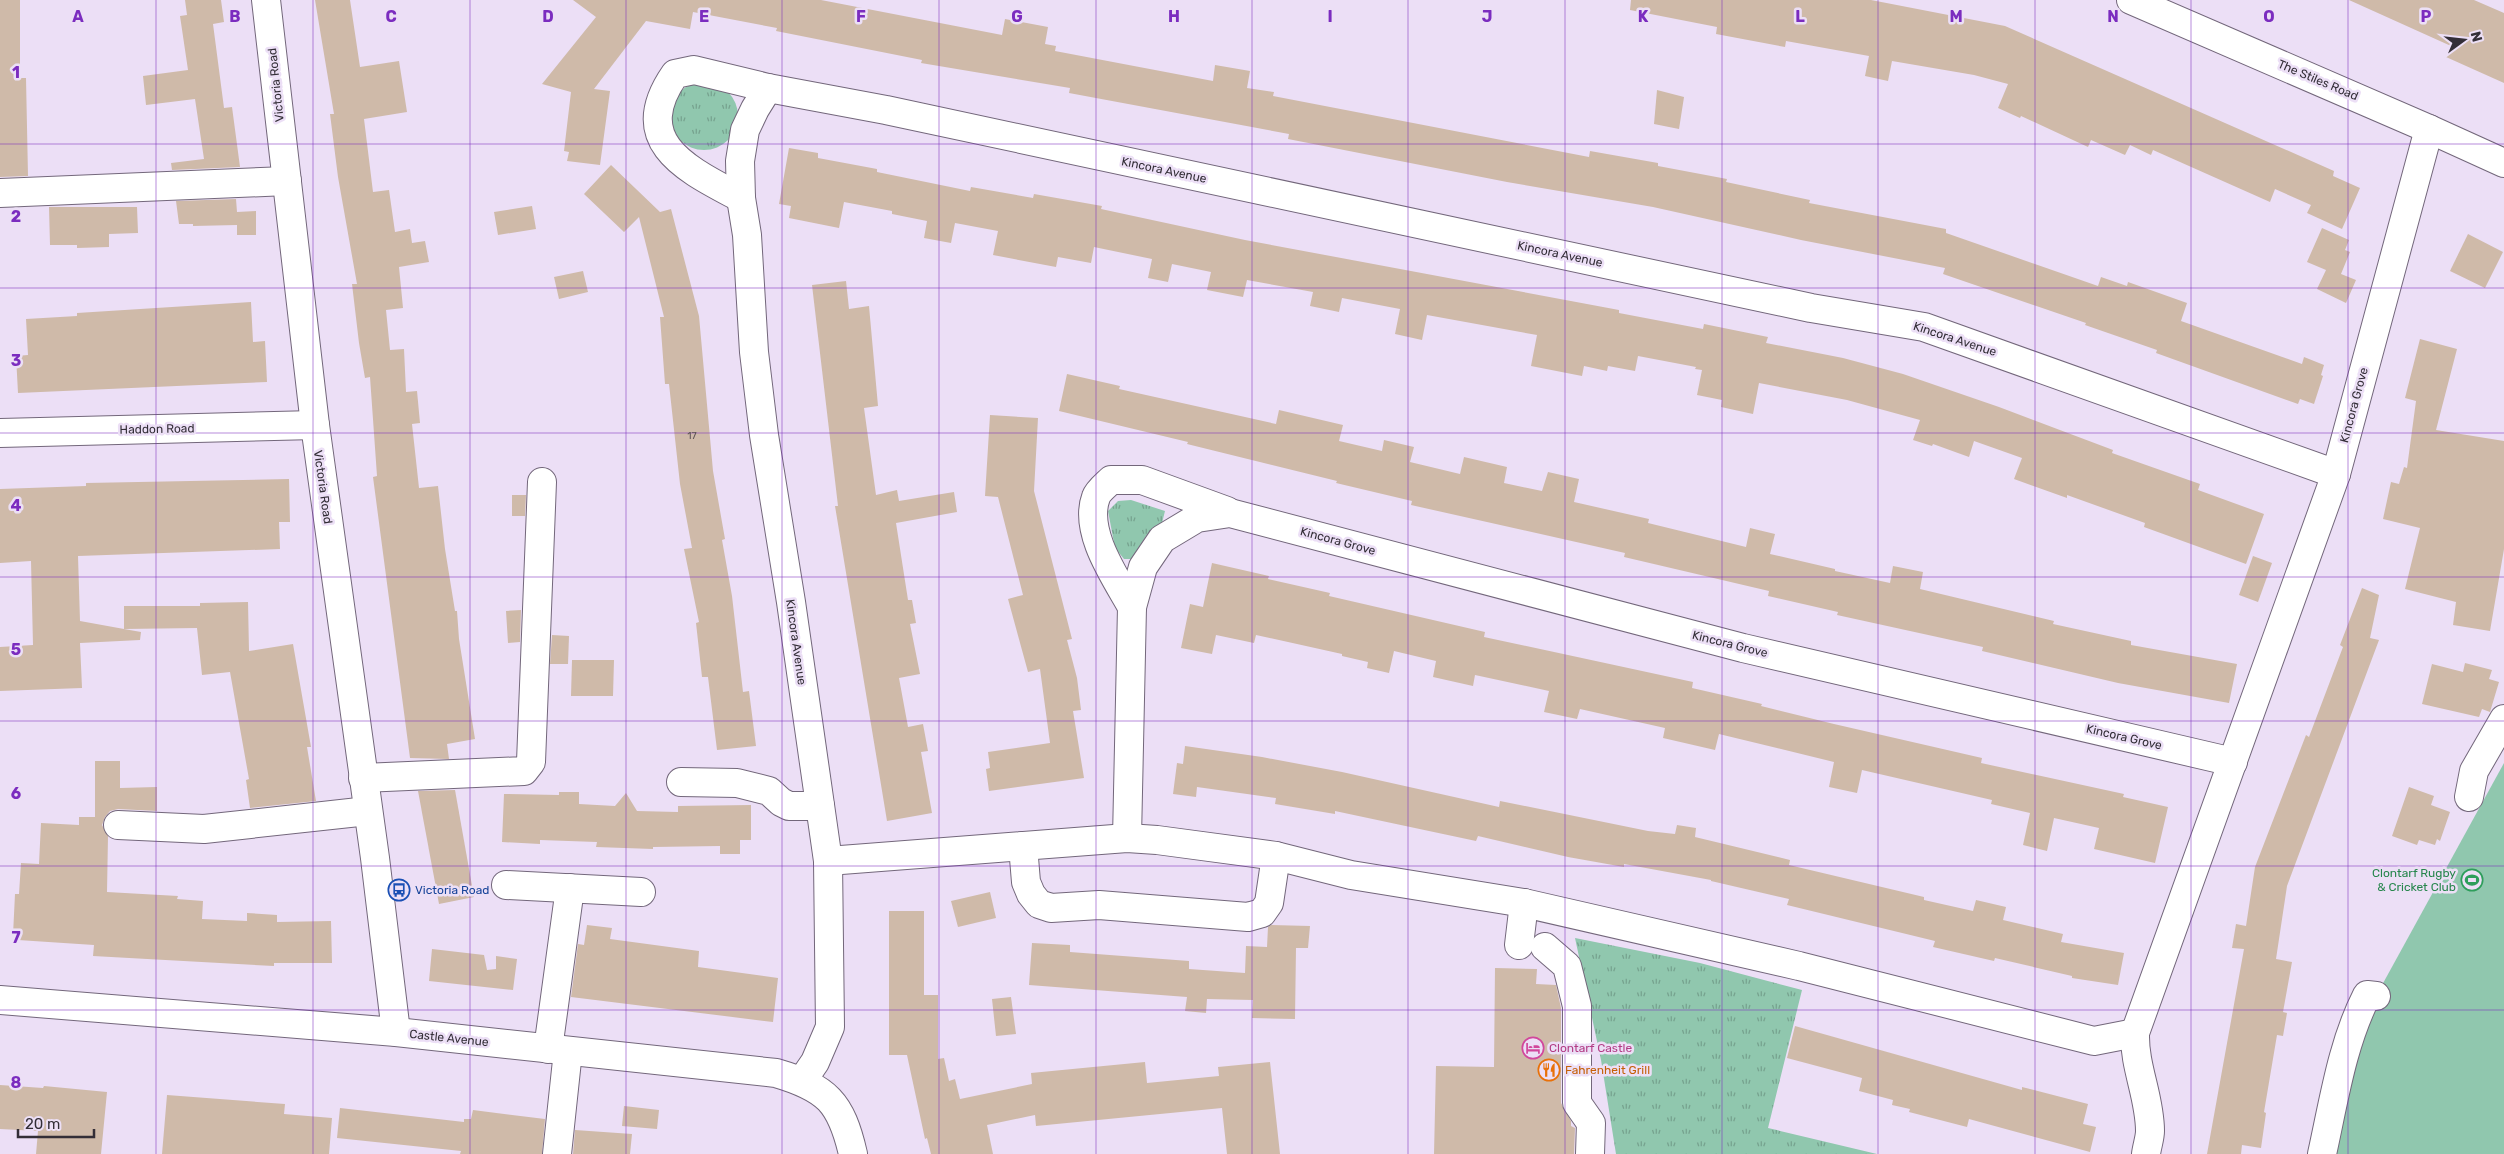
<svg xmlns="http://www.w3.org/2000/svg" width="2504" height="1154" font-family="Rubik,sans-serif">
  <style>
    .grass { fill: url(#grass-tufts) }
    .pitch { fill: #90c7ae }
    .building { fill: #cfbaa9 }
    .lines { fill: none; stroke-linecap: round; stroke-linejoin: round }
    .minor-casing { stroke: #73677b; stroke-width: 30 }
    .minor { stroke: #fff; stroke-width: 28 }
    .grid { fill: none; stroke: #7b2cbf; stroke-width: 1; stroke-opacity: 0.55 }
    .labels { text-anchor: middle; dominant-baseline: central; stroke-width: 5; stroke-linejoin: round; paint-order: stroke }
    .number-label { font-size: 10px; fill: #5a5154 }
    .street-label { font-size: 12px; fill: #332e37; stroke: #ecdff6 }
    .leisure-label { font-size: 12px; fill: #27864d; stroke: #ecdff6; text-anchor: end }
    .transit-label { font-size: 12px; fill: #164399; stroke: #ecdff6; text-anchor: start }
    .hotel-label { font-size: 12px; fill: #b23c85; stroke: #ecdff6; text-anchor: start }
    .food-label { font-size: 12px; fill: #c56008; stroke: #ecdff6; text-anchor: start }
    .grid-label { font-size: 16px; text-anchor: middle; font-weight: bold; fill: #7b2cbf; stroke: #ecdff6; stroke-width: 5; stroke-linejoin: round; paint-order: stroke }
  </style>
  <defs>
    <pattern id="grass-tufts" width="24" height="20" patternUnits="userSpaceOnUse" patternTransform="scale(1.25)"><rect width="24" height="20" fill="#90c7ae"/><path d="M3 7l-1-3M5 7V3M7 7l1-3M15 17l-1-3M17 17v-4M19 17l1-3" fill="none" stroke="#76a28e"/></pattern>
  </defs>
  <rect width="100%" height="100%" fill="#ecdff6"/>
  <!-- grass -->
  <g class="grass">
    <circle cx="704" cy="116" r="34"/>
    <polygon points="1131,500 1165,511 1162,523 1146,536 1132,559 1124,559 1115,548 1108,511 1118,501"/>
    <polygon points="1575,938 1700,963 1802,990 1768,1128 1877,1154 1616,1154 1601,1060"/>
  </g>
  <!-- pitch -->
  <polygon class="pitch" points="2504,763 2504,1154 2330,1154 2351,1049 2376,996"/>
  <!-- building -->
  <g class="building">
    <polygon points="0,0 20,0 20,78 26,78 28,176 0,177"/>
    <polygon points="185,0 221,0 224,22 213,24 224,108 232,107 240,167 172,170 171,163 204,159 195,99 146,105 143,76 188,70 180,16 187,15"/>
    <polygon points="315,0 350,0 360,67 399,61 407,112 364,119 373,192 389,190 395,232 410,229 412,243 425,241 429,262 399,267 403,308 386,310 390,350 404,349 406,392 417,391 420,423 412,424 419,488 438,486 445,549 455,611 457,611 459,639 475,739 447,744 449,759 410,758 373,477 377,476 370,377 365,378 359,343 352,284 357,284 338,177 330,114 334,114"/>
    <polygon points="573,0 821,0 1002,35 1005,19 1048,27 1045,44 1056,46 1055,51 1213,81 1215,65 1250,71 1247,88 1274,92 1273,96 1589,157 1590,151 1658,163 1658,166 1727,179 1726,182 1810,200 1809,203 1946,229 1946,233 2098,286 2101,277 2127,286 2128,282 2187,303 2181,321 2302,364 2304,357 2324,365 2321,375 2323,376 2314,404 2300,399 2298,404 2156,353 2157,350 2085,325 2086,323 1943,274 1945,268 1801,240 1653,207 1507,182 1288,139 1289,134 1069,93 1070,88 921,63 922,60 776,31 777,28 693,12 690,29 646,21 594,89 610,91 600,165 567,161 569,152 564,151 571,92 542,84 596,17"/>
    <polygon points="1631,0 1871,0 2005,26 2334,171 2333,176 2360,188 2342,229 2307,213 2311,205 2275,189 2270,202 2153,150 2151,155 2130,145 2125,155 2091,140 2088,147 2021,116 2020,118 1998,108 2008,84 1974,75 1892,61 1888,81 1865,76 1869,56 1786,41 1785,47 1716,34 1717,27 1630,10"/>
    <polygon points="2349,0 2474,0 2504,13 2504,83 2446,57 2451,46"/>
    <polygon points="1657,90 1684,97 1679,129 1654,124"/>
    <polygon points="789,148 818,153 818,158 877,169 877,172 970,191 971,187 1033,198 1034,194 1102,206 1101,209 1245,240 1619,310 1619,313 1703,329 1704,324 1768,337 1766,343 1843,358 1903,374 1999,407 2113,450 2112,453 2200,484 2198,490 2264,514 2246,564 2144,527 2145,523 2067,495 2067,498 2014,479 2022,458 1974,441 1969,457 1933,444 1932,446 1913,440 1920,420 1847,400 1759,383 1753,414 1721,407 1722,400 1697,395 1702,370 1695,369 1696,367 1638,356 1635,371 1608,366 1607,371 1584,366 1582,376 1531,366 1537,335 1427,315 1422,340 1395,334 1400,309 1342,298 1339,312 1310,306 1313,292 1247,280 1243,297 1207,290 1211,272 1172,264 1168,282 1148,278 1152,259 1094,247 1091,263 1058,257 1056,267 993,255 998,231 955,223 951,243 924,238 927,221 892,214 892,211 844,202 839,228 789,218 791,206 779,204"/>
    <polygon points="611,165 660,212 671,209 699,316 713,471 725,539 722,540 732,596 743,692 749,691 756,746 717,750 708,677 702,677 696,623 699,622 684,549 692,548 680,484 669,384 665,384 660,317 664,317 639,217 624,232 584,194"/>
    <polygon points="236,199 237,212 256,211 256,235 237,235 237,225 193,226 193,224 179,224 176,201"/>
    <polygon points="532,206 536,229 498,235 494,212"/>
    <polygon points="49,207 137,207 138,233 109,234 109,247 77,248 77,245 50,245"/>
    <polygon points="2322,228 2349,240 2345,250 2350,252 2341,274 2356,280 2346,303 2317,289 2326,270 2307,262"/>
    <polygon points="2468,234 2503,252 2485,288 2450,271"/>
    <polygon points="583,271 588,292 559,299 554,277"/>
    <polygon points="846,281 849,309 869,306 878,406 864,408 876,495 897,490 899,501 954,492 957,512 896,523 908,600 912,600 916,623 910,624 920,674 899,678 908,727 923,724 928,751 921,752 932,813 887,821 835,506 838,506 812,285"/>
    <polygon points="251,302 253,342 265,341 267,382 18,393 16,356 28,355 26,319 77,316 77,313"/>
    <polygon points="2420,339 2457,349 2436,430 2504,441 2504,549 2490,631 2453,625 2456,602 2405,589 2420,528 2383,519 2391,482 2399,484 2404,467 2407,468 2416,401 2405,398"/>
    <polygon points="1067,374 1120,386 1119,389 1276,424 1279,410 1343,425 1339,441 1382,451 1384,440 1414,447 1410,462 1460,474 1464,457 1507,467 1504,483 1542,491 1548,472 1579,479 1574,502 1649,519 1648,523 1746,547 1750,528 1775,534 1770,554 1835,569 1835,571 1890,583 1893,566 1923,572 1920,589 2054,621 2053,624 2131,641 2131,645 2237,664 2229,703 2118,683 1982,651 1983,647 1837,615 1838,612 1768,596 1769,591 1624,557 1625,553 1411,505 1412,501 1336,483 1337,481 1187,444 1188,442 1059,411"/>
    <polygon points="990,415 1038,418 1034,491 1072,639 1067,640 1077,678 1081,710 1073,711 1084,778 989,791 986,769 990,768 988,752 1050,743 1040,669 1028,672 1008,599 1023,595 998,497 985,496"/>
    <polygon points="289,479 290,522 279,522 280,549 78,556 80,621 124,629 124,606 200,606 200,603 248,602 249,651 293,644 311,747 307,747 316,801 250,808 246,780 249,779 230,672 202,675 197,628 124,629 141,632 140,640 80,643 82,688 0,691 0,647 33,645 31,561 0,563 0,489 86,486 86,483"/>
    <polygon points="512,495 526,495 525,516 512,516"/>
    <polygon points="2253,556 2272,563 2258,602 2239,595"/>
    <polygon points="1212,563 1269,576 1268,579 1330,593 1329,596 1485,632 1484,637 1693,682 1692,688 1762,704 1761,706 1834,724 1982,758 1981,763 2124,794 2123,797 2168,807 2155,863 2094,849 2099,828 2054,818 2047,851 2023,845 2030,813 1991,804 1992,800 1862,770 1857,793 1829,787 1834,762 1719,734 1715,750 1663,738 1665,728 1580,709 1577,719 1544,712 1549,691 1475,675 1473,686 1433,677 1436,661 1394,651 1389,673 1367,668 1368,662 1342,656 1342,654 1256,635 1254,643 1216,635 1212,654 1181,648 1190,604 1203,607"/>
    <polygon points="2362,588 2379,595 2370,638 2379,640 2287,886 2276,959 2292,962 2283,1012 2287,1013 2283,1036 2277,1035 2264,1112 2266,1113 2261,1148 2242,1145 2241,1154 2207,1154 2244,949 2232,948 2236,924 2246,926 2255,867 2306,735 2309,737 2343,647 2340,645"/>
    <polygon points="521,610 520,642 508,643 506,611"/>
    <polygon points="552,635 569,636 568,664 550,664"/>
    <polygon points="572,660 614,660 613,696 571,696"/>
    <polygon points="2465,663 2492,670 2489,679 2499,682 2490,712 2482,709 2479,717 2422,704 2432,664 2463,672"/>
    <polygon points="1185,746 1262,757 1342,772 1499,807 1500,801 1648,831 1675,834 1677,825 1696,828 1695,837 1790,860 1789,865 1924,897 1924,900 1973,911 1976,900 2006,907 2003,920 2063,934 2061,942 2124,953 2118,985 2072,978 2072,976 1995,958 1994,961 1933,947 1935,941 1787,905 1789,899 1711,881 1711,880 1624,864 1624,867 1568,857 1478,836 1476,841 1335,811 1335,814 1275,804 1276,798 1197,787 1196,797 1173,794 1177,763 1183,764"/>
    <polygon points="95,761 120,761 120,788 157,787 157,811 118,809 110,811 105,817 102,825 108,836 107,892 178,896 177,899 203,901 202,919 247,921 247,913 277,915 277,922 331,921 332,963 274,963 274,966 93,956 94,945 18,940 19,935 13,935 15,894 19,894 21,863 39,864 41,823 79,825 79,817 95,817"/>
    <polygon points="2409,787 2434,796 2431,805 2450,812 2440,841 2437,839 2435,845 2419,840 2417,845 2392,836"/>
    <polygon points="455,790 474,897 439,904 418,791"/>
    <polygon points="559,792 579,792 579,804 615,806 626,793 637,811 678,812 678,806 751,805 751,840 740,840 740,854 720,854 720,846 653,847 653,849 596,847 597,842 540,840 540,844 502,842 504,794 559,795"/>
    <polygon points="990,892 996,918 958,927 951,901"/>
    <polygon points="889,911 924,911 924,995 938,995 938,1059 944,1058 949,1081 955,1079 960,1099 1032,1084 1031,1073 1145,1062 1147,1083 1219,1076 1218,1067 1270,1062 1280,1154 1227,1154 1222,1108 1036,1126 1035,1115 987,1125 993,1154 931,1154 927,1138 925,1139 907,1055 889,1055"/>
    <polygon points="587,925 612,928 610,939 699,951 698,967 778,978 773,1022 571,997 578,944 584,945"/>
    <polygon points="1271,925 1310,926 1308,948 1296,948 1295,1019 1252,1018 1253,1000 1207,999 1206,1013 1185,1011 1187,997 1029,985 1032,943 1070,945 1070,952 1189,961 1189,969 1245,973 1246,946 1267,947 1268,927"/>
    <polygon points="432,949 484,955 487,970 496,969 496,956 517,959 513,990 429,981"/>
    <polygon points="1495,968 1537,969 1536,984 1556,985 1561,1008 1561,1103 1571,1121 1571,1126 1575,1128 1574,1154 1434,1154 1436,1066 1494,1067"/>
    <polygon points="1011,997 1016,1034 996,1036 992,999"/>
    <polygon points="1795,1026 2022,1090 2022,1087 2088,1104 2083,1124 2096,1127 2090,1152 1969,1119 1967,1127 1909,1112 1910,1109 1892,1105 1893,1100 1859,1091 1862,1078 1787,1058"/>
    <polygon points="0,1085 43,1088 44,1086 107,1092 101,1154 36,1154 38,1131 0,1129"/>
    <polygon points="167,1095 285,1104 284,1114 332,1118 329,1154 162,1154"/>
    <polygon points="624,1106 659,1110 657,1129 622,1126"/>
    <polygon points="340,1108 464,1122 464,1119 471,1119 473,1110 545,1119 542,1154 460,1154 461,1151 337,1138"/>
    <polygon points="575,1130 632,1134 630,1154 573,1154"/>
  </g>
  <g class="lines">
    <!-- minor casing -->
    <g class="minor-casing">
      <g id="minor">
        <polyline points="266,0 315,425 375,858 396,1032"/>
        <polyline points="2131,0 2429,129 2504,163"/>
        <polyline points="768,88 755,109 745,130 740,161 741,198 747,235 754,352 764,435 791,602 828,861 830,1027 815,1062 802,1081"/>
        <polyline points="0,193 287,181"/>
        <path d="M741 198C689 170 627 143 675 74L694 70 768 88 886 110 1811 308 1924 327 2336 474"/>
        <polyline points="0,433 315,425"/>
        <path d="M1132 607C1116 578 1083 532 1096 497 1098 491 1107 484 1111 480H1142L1227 511"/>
        <polyline points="363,778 524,771 531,762 542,482"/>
        <polyline points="681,782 737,783 769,791 781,802 789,806 820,806"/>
        <polyline points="2469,797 2474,771 2504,719"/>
        <polyline points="118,825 204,829 368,811"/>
        <polyline points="1127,838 1132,607 1143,567 1162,539 1197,518 1230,513 1743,648 2233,762"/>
        <polyline points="1023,846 1026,882 1031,894 1039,904 1051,908 1099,905 1248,917 1262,913 1269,903 1276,856"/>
        <polyline points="828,861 1127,838 1157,840 1276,856 1351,875 1524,903 1799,966 2094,1041 2135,1033"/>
        <polyline points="506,885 641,892"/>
        <polyline points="1519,945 1524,903"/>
        <polyline points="1545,947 1567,966 1577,1006 1577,1103 1591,1123 1590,1154"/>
        <path d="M0 1000 396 1032 776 1073C827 1088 841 1102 853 1154"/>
        <polyline points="548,1049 570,888"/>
        <polyline points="557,1154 568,1051"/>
        <path d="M2146 1154C2147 1146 2150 1138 2150 1131 2150 1097 2134 1067 2135 1033L2336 474 2429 129"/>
        <path d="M2322 1154C2334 1100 2342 1044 2367 995L2376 996"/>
      </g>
    </g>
    <!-- minor -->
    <use href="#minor" class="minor"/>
  </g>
  <!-- grid -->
  <path class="grid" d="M156 0V1154M313 0V1154M470 0V1154M626 0V1154M782 0V1154M939 0V1154M1096 0V1154M1252 0V1154M1408 0V1154M1565 0V1154M1722 0V1154M1878 0V1154M2035 0V1154M2191 0V1154M2348 0V1154M0 144H2504M0 288H2504M0 433H2504M0 577H2504M0 721H2504M0 866H2504M0 1010H2504"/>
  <!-- icons -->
  <defs>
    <g id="stadium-ring" transform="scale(1.125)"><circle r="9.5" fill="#ecdff6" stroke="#2e9e5b" stroke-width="1.5"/><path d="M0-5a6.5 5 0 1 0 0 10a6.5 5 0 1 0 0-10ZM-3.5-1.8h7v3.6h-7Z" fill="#2e9e5b"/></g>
    <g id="bus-ring" transform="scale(1.125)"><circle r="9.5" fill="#ecdff6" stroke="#1a4fb4" stroke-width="1.5"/><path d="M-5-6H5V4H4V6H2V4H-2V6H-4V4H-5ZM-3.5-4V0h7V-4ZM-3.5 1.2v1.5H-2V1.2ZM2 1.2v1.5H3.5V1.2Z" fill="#1a4fb4"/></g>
    <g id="hotel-ring" transform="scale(1.125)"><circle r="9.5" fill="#ecdff6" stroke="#d1479c" stroke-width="1.5"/><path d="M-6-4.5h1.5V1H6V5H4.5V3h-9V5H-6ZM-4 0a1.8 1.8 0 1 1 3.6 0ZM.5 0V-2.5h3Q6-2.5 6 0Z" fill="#d1479c"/></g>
    <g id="restaurant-ring" transform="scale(1.125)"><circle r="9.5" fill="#ecdff6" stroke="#e8710a" stroke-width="1.5"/><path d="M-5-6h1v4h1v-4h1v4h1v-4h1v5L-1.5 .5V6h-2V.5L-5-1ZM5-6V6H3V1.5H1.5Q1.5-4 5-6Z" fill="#e8710a"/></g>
  </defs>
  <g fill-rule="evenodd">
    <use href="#stadium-ring" x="2472" y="880"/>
    <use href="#bus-ring" x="399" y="890"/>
    <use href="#hotel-ring" x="1533" y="1048"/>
    <use href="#restaurant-ring" x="1549" y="1070"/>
  </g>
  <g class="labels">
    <!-- number labels -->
    <g class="number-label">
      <text x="692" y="436">17</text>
    </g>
    <!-- street labels -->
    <g class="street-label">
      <text transform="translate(2318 80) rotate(23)">The Stiles Road</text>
      <text transform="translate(276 85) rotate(-96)">Victoria Road</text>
      <text transform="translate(1164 170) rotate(12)">Kincora Avenue</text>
      <text transform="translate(1560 254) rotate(12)">Kincora Avenue</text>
      <text transform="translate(1955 339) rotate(18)">Kincora Avenue</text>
      <text transform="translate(2354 405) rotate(-75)">Kincora Grove</text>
      <text transform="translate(157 429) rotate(-1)">Haddon Road</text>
      <text transform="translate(323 487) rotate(82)">Victoria Road</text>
      <text transform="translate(1338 541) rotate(15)">Kincora Grove</text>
      <text transform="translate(796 642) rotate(82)">Kincora Avenue</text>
      <text transform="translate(1730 644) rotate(14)">Kincora Grove</text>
      <text transform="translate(2124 737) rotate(13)">Kincora Grove</text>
      <text transform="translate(449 1038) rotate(6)">Castle Avenue</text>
    </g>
    <!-- leisure labels -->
    <g class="leisure-label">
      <text x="2456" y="873">Clontarf Rugby<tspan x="2456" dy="14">&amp; Cricket Club</tspan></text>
    </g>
    <!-- transit labels -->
    <g class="transit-label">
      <text x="415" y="890">Victoria Road</text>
    </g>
    <!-- hotel labels -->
    <g class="hotel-label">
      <text x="1549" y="1048">Clontarf Castle</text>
    </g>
    <!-- food labels -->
    <g class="food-label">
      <text x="1565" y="1070">Fahrenheit Grill</text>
    </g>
  </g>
  <g class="grid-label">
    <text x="78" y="22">A</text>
    <text x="235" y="22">B</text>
    <text x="391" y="22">C</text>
    <text x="548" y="22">D</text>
    <text x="704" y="22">E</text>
    <text x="861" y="22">F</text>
    <text x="1017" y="22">G</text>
    <text x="1174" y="22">H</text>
    <text x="1330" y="22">I</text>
    <text x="1487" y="22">J</text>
    <text x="1643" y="22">K</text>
    <text x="1800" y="22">L</text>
    <text x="1956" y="22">M</text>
    <text x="2113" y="22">N</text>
    <text x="2269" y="22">O</text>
    <text x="2426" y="22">P</text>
    <text x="16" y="78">1</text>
    <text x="16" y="222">2</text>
    <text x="16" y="366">3</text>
    <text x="16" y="511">4</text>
    <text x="16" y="655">5</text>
    <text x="16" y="799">6</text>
    <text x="16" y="943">7</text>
    <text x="16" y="1088">8</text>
  </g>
  <!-- north arrow -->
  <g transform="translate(2464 40) rotate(75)" stroke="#ecdff6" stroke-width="4" paint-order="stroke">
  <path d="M0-4L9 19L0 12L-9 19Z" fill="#332e37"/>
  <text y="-8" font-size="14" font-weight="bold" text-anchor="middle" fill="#332e37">N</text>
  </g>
  <!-- scale -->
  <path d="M18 1129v8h76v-8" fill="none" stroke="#332e37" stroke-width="2.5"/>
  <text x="25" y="1129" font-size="15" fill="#332e37" stroke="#ecdff6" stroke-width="4" paint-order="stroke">20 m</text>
</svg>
